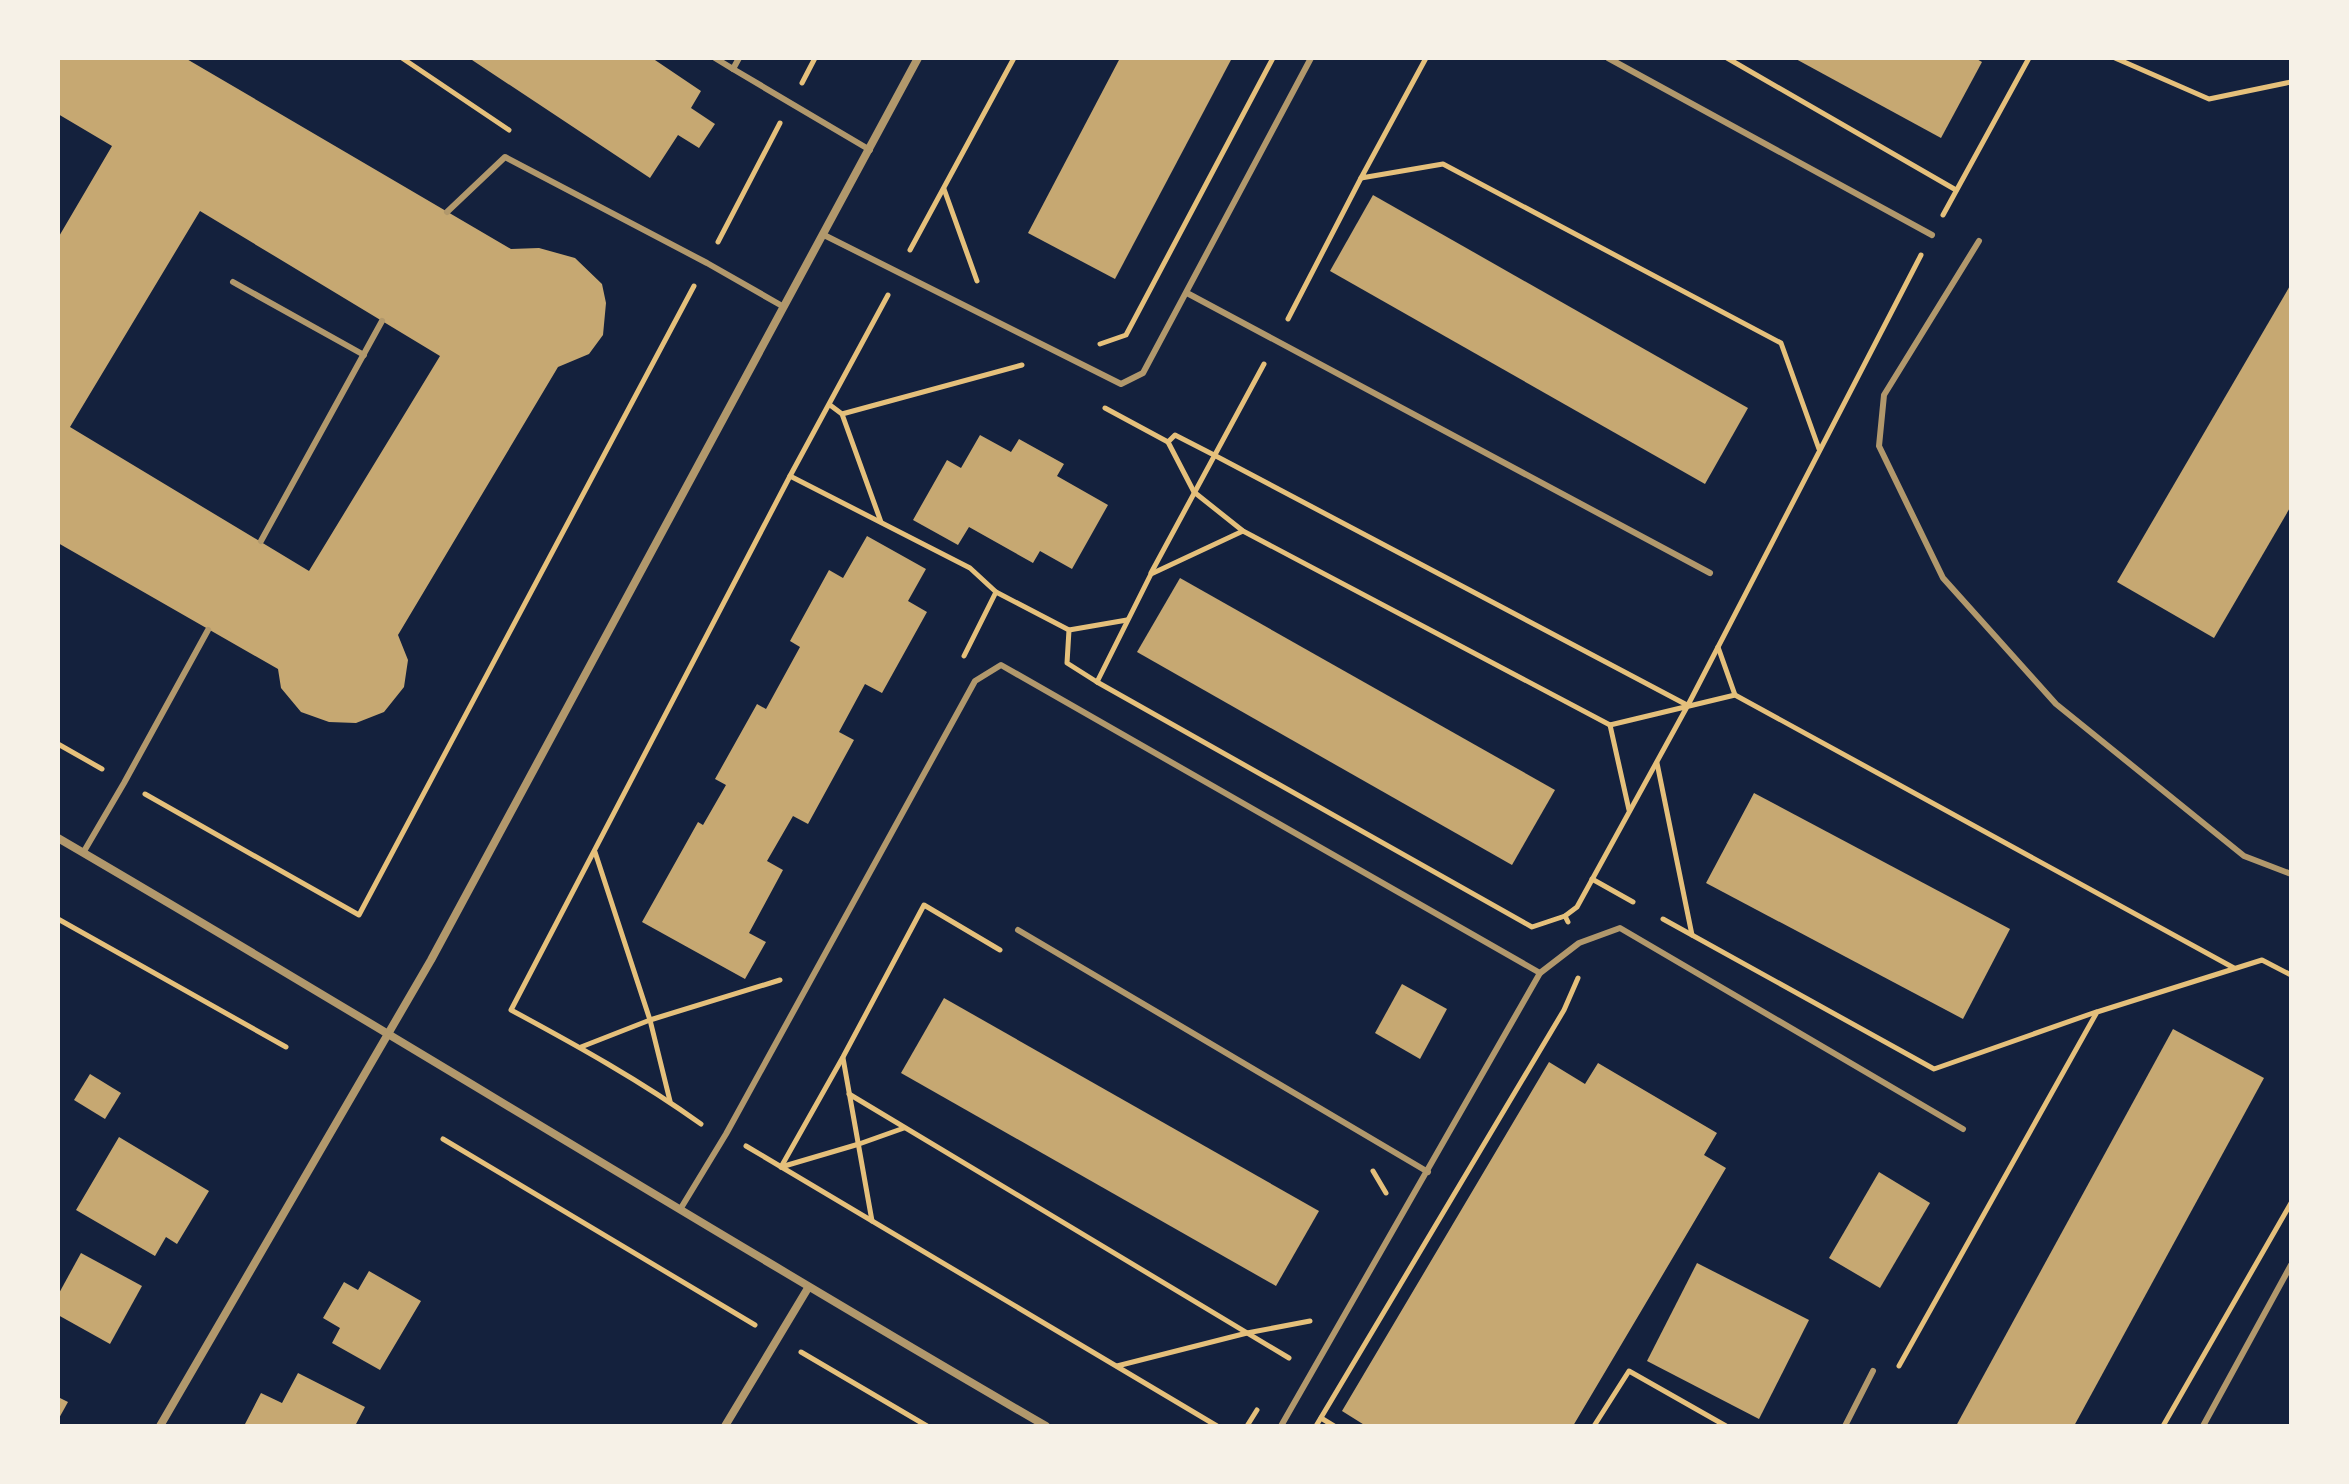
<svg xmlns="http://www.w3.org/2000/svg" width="2349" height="1484" font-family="'Noto Sans',sans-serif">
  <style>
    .building { fill: #c6a872; fill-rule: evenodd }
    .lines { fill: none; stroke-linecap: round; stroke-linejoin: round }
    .path { stroke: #e5c07b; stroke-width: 5 }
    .service { stroke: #b1986c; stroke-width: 6 }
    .minor { stroke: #b1986c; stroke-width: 8 }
  </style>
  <rect width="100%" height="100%" fill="#14213d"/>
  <!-- building -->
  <g class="building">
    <path d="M58 58H185L511 249 539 248 575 258 602 284 606 303 603 335 589 354 558 367 398 635 408 660 404 687 384 712 356 723 329 722 301 712 281 688 278 669 58 543V238L112 146 58 114ZM200 211 440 356 309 571 70 427Z"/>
    <polygon points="469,58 652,58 701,91 691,108 715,124 699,148 678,135 650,178"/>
    <polygon points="1120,58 1232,58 1115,279 1028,233"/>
    <polygon points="1794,58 1975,58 1982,62 1941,138"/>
    <polygon points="1373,195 1748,408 1705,484 1330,271"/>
    <polygon points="2291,284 2291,506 2214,638 2117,582"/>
    <polygon points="980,435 1011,452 1019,439 1064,464 1057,476 1108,505 1072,569 1040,551 1033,563 969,527 958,545 913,520 947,460 961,468"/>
    <polygon points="867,536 926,569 908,601 927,612 882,693 865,684 839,732 854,740 808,824 793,816 767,861 783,870 749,933 766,942 745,979 642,922 698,822 703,825 726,785 715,779 757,704 766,709 800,647 790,641 829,570 843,578"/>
    <polygon points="1180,578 1555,790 1512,865 1137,652"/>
    <polygon points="1754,793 2010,929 1963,1019 1706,883"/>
    <polygon points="1402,984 1447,1009 1420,1059 1375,1033"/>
    <polygon points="944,998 1319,1211 1276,1286 901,1073"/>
    <polygon points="2173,1029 2264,1078 2074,1426 1956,1426"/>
    <polygon points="1549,1062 1585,1084 1598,1063 1717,1133 1704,1155 1726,1168 1573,1426 1366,1426 1342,1411"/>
    <polygon points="90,1074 121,1093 105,1119 74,1100"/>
    <polygon points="119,1137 209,1191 177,1244 166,1237 155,1256 76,1210"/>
    <polygon points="1879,1172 1930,1203 1880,1288 1829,1258"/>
    <polygon points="81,1253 142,1286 110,1344 58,1315 58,1295"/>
    <polygon points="1697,1263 1809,1320 1759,1419 1647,1361"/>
    <polygon points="369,1271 421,1301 380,1370 332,1343 340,1328 323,1318 344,1282 358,1290"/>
    <polygon points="298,1373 365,1407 355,1426 248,1426 245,1424 261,1393 282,1403"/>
    <polygon points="58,1397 68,1402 58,1420"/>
  </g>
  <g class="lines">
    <!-- path -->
    <g class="path">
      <polyline points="402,58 509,130"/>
      <polyline points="1426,58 1361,178 1443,164 1781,343 1819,449"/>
      <polyline points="1727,58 1956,190"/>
      <polyline points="2115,58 2209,99 2291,82"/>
      <polyline points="802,83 815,58"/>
      <polyline points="944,189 977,281"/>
      <polyline points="1943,215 2029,58"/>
      <polyline points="718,242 780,123"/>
      <polyline points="910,250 1014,58"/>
      <polyline points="1288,319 1361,178"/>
      <polyline points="1100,344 1126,335 1273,58"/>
      <polyline points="830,405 842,414 1022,365"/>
      <polyline points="1105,408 1168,442 1194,492 1243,531 1610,725 1735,695 2234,968"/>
      <polyline points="842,414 881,522"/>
      <polyline points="1168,442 1175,435 1214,455 1687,705"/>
      <polyline points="790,476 970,568 996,592"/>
      <polyline points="1151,573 1264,364"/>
      <polyline points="1069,630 1127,620"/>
      <polyline points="1718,647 1735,695"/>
      <polyline points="964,656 996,592 1069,630 1067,663 1097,682 1151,574 1243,531"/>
      <polyline points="1097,682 1532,927 1565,916"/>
      <polyline points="1610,725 1629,810"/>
      <polyline points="58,744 102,769"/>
      <polyline points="1657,763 1692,935"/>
      <polyline points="145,794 359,915 694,286"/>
      <polyline points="595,852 650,1020 670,1101"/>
      <polyline points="1592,879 1633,902"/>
      <polyline points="58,919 286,1047"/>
      <polyline points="1663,919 1934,1069 2096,1012"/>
      <polyline points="1568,922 1565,916 1577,907 1688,705 1921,255"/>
      <polyline points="581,1047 650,1020 780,980"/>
      <polyline points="843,1058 872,1221"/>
      <polyline points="849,1094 1289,1358"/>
      <path d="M701 1124C641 1081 576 1045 511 1010L790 476 888 295"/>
      <polyline points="443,1139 755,1325"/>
      <polyline points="746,1146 1217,1426"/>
      <polyline points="781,1167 843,1057 924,905 1000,950"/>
      <polyline points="781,1167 859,1144 904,1128"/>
      <polyline points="1373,1171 1386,1193"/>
      <polyline points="801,1352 927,1426"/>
      <polyline points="1117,1366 1247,1333 1310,1321"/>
      <polyline points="1899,1366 2097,1012 2262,960 2291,975"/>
      <polyline points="1321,1418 1334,1426"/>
      <polyline points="1247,1426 1257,1410"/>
      <polyline points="1316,1426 1564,1010 1578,978"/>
      <polyline points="1594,1426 1629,1371 1726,1426"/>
      <polyline points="2163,1426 2291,1203"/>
    </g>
    <!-- service -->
    <g class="service">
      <polyline points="715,58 733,69 739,58"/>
      <polyline points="1608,58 1932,235"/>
      <polyline points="733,69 870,150"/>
      <polyline points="447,212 505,157 707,263 784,307"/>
      <polyline points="824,235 1121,384 1143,373 1311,58"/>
      <polyline points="1979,241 1884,395 1879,446 1943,578 2056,704 2244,856 2291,874"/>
      <polyline points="233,282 364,355"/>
      <polyline points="1187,293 1710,573"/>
      <polyline points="261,541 382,321"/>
      <polyline points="83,853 124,783 208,630"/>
      <polyline points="1018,930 1428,1172"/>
      <polyline points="1540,973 1579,943 1620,928 1963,1129"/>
      <polyline points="681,1208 726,1134 975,681 1001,665 1540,973 1281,1426"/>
      <polyline points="1845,1426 1873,1371"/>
      <polyline points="2203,1426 2291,1265"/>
    </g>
    <!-- minor -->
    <g class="minor">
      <path d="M58 838C389 1031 714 1234 1046 1426"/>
      <polyline points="160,1426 431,960 918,58"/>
      <polyline points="725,1426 808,1288"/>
    </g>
  </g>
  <!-- border -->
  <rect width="2349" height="1484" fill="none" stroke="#f6f1e7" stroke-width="120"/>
</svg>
